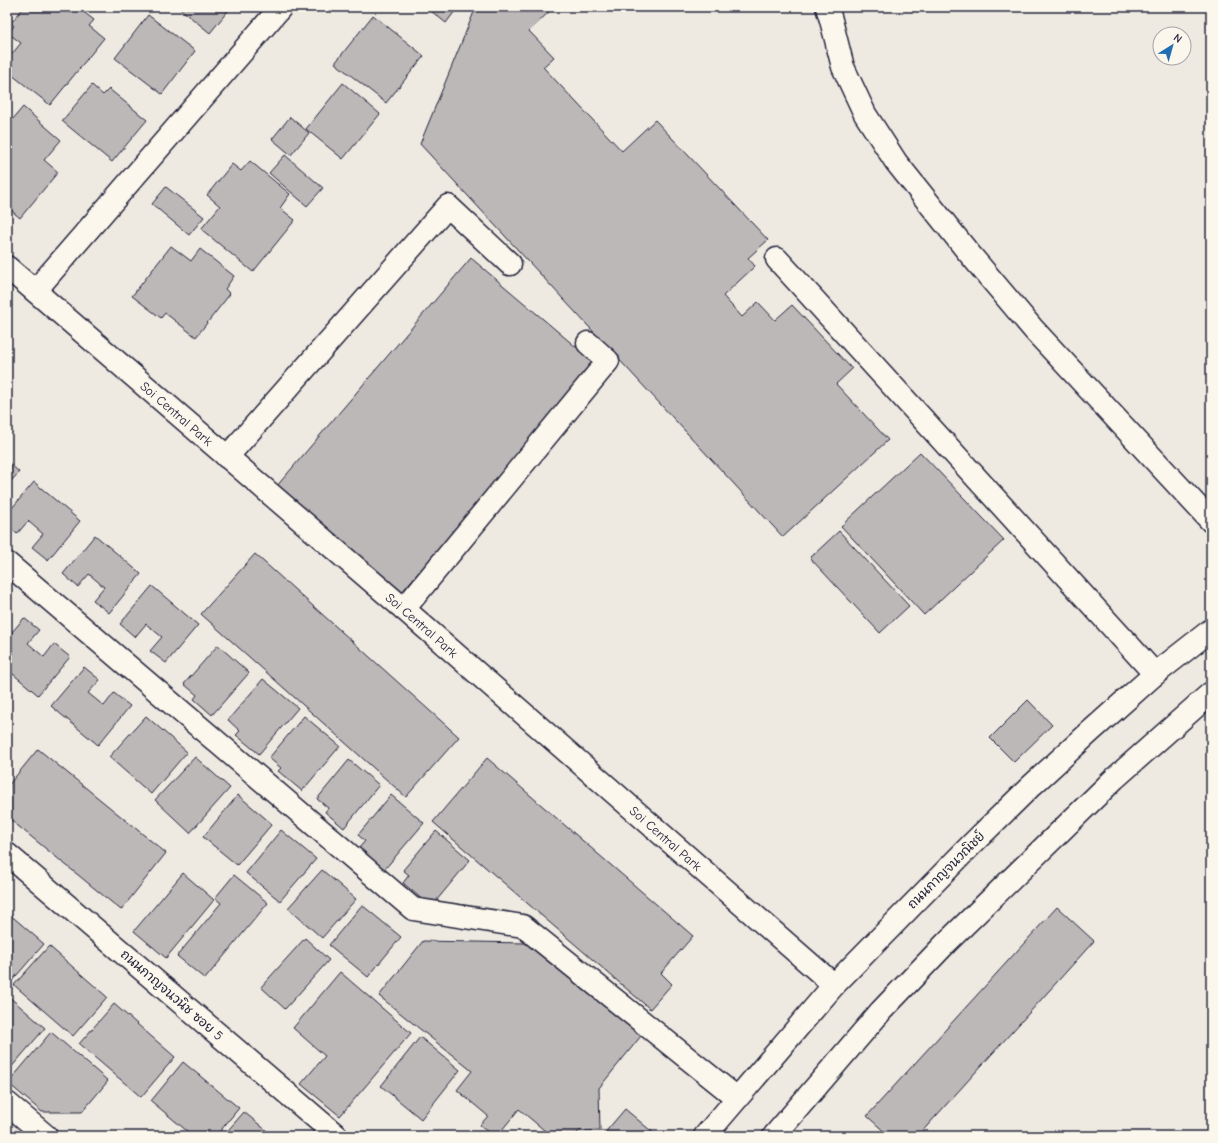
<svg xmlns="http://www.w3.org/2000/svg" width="1218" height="1143" font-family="'Comic Neue','Playpen Sans Thai',sans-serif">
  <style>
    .building { fill: #bcb8b8; stroke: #22223b }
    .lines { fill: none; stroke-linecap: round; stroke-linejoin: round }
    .minor-casing { stroke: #22223b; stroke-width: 25 }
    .primary-casing { stroke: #22223b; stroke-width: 25 }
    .minor { stroke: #fbf7ec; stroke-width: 22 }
    .primary { stroke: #fbf7ec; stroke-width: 22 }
    .labels { text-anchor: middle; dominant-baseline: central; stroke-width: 3.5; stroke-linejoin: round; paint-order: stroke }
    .street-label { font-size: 13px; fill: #22223b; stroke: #fbf7ec }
  </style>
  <rect width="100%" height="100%" fill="#eeeae2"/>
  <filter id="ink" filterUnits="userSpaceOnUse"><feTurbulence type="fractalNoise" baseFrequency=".025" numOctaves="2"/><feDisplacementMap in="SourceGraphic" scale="8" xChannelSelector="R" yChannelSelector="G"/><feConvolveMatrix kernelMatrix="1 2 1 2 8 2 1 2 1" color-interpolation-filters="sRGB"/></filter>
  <g filter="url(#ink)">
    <!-- building -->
    <g class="building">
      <polygon points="24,7 64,7 71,13 76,7 77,7 94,20 89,26 104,38 50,105 7,71 7,60 21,43 8,33 14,26 11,23"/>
      <polygon points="178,7 231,7 210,33"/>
      <polygon points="426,7 458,7 446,23"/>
      <polygon points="476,7 553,7 553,8 529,31 554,57 543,67 622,151 655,120 768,240 748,258 755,266 723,296 742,317 758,302 775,320 792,305 852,369 836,384 888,440 783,537 420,144"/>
      <polygon points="148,15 195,51 162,94 115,58"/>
      <polygon points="373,15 424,56 386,103 335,63"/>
      <polygon points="343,83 380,114 343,159 306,129"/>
      <polygon points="92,85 103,95 109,89 147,120 112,162 62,121"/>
      <polygon points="23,107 61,140 44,160 58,172 20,218 7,207 7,126"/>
      <polygon points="290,117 309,133 291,155 272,139"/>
      <polygon points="285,155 323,188 307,206 269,173"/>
      <polygon points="250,161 290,194 280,208 295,220 253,272 201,229 220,206 207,195 232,164 241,171"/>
      <polygon points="166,187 204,217 189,235 152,204"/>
      <polygon points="171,246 191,261 200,249 234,276 225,289 230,294 196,337 165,313 161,318 132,296"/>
      <polygon points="471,258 596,364 401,593 276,487"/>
      <polygon points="920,452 1004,540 924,615 841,526"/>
      <polygon points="7,461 19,472 7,486"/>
      <polygon points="34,482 80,521 48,560 32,547 43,534 28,521 17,534 7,525 7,514"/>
      <polygon points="839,531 909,606 880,633 810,558"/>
      <polygon points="95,535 141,574 109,613 93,600 104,587 89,574 78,587 63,574"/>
      <polygon points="255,554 459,737 406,797 201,614"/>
      <polygon points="152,586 198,625 166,663 150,651 162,637 146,624 135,637 120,624"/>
      <polygon points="24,618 39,630 28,643 44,657 54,644 70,657 38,695 7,669 7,638"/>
      <polygon points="218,645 249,673 212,715 194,699 197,695 184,684"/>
      <polygon points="84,667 100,680 88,693 104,706 114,693 130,706 98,745 51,706"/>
      <polygon points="263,679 298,708 259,754 236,735 240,731 228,720"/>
      <polygon points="1028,700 1052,725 1014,762 990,738"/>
      <polygon points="146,716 187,752 151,794 109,757"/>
      <polygon points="304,716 340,746 302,791 278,771 281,768 269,758"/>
      <polygon points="38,749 166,853 121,910 7,817 7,787"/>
      <polygon points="195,757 230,788 190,833 155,800"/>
      <polygon points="487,758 693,936 661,973 672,984 650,1009 433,822"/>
      <polygon points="349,760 379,785 344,828 325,812 328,808 317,799"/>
      <polygon points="238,795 272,824 237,865 203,837"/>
      <polygon points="391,795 424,823 384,870 359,848 365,841 358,835"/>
      <polygon points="281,830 316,859 280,901 246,873"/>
      <polygon points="436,831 470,860 431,907 403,883 409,875 403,870"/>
      <polygon points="322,870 356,899 322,938 288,908"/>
      <polygon points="183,873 214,900 166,958 134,931"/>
      <polygon points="234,875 268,903 205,979 177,956 221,903 215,898"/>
      <polygon points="362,905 401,937 368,977 329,945"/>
      <polygon points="1057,907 1094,941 918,1136 889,1136 867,1116"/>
      <polygon points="7,912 44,944 10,983 7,980"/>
      <polygon points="305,938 329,960 285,1009 261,987"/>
      <polygon points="423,941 525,943 641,1036 599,1088 600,1130 579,1131 575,1136 551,1136 519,1109 497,1136 494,1136 480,1125 488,1116 457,1090 472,1071 379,996"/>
      <polygon points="49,946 107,997 73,1036 14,985"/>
      <polygon points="340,972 411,1033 340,1116 301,1084 325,1056 293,1028"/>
      <polygon points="7,995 45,1028 9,1070 7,1069"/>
      <polygon points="114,1004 175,1057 141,1097 79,1044"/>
      <polygon points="51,1032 108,1081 82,1112 42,1112 8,1083"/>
      <polygon points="420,1037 460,1070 421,1119 381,1086"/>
      <polygon points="183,1062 239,1108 216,1136 193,1136 151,1101"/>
      <polygon points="625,1109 657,1136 602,1136"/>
      <polygon points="244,1112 273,1136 223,1136"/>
    </g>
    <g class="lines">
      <!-- minor casing -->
      <g class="minor-casing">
        <g id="minor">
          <polyline points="827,7 831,20 843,67 865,114 896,162 968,252 1034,330 1211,521"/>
          <polyline points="777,259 1155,674"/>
          <path id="s1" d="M7 267 404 609 834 985"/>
          <polyline points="35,291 281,7"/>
          <polyline points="227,457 448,206 510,264"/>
          <polyline points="7,563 413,909 523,926 737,1098"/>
          <polyline points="404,609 608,361 588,343"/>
          <polyline points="7,854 337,1136"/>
          <polyline points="7,1103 46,1136"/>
        </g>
      </g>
      <!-- primary casing -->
      <g class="primary-casing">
        <g id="primary">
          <polyline points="705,1136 834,985 973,843 1030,787 1091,731 1155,674 1211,630"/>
          <polyline points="774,1136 881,1011 947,942 1114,779 1211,693"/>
        </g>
      </g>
      <!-- minor -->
      <use href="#minor" class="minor"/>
      <!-- primary -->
      <use href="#primary" class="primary"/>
    </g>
  </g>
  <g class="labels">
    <!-- street labels -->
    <g class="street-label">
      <text stroke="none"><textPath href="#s1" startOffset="224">Soi Central Park</textPath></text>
      <text stroke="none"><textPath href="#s1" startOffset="548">Soi Central Park</textPath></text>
      <text stroke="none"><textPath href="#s1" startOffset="872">Soi Central Park</textPath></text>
      <text transform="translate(946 870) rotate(-45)">ถนนกาญจนวณิชย์</text>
      <text transform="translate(172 995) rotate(41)">ถนนกาญจนวนิช ซอย 5</text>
    </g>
  </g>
  <!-- margin -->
  <rect width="1218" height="1143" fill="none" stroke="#fbf7ec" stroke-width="24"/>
  <rect x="12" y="12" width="1194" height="1119" fill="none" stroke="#22223b" stroke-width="1.5" filter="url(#ink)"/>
  <!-- north arrow -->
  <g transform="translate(1172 46) rotate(37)"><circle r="19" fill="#fbf7ec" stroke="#a4a2a5"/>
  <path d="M0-3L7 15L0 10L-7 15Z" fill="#1f6fb2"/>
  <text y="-6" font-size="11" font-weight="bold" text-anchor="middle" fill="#22223b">N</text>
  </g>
</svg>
